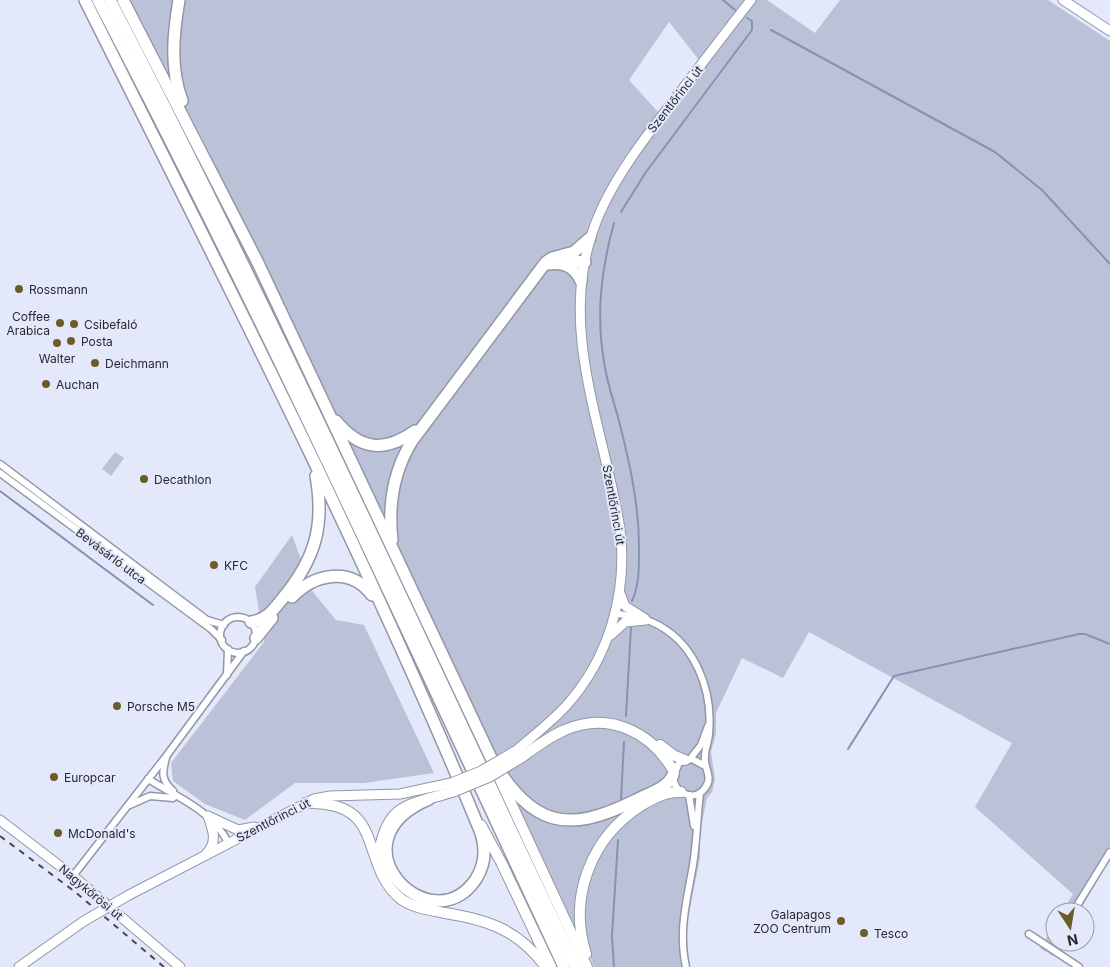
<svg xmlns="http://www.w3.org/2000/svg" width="1110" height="967" font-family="Inter,sans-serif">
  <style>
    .green { fill: #bbc2d8; fill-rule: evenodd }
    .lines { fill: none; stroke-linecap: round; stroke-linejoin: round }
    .stream { stroke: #8891b3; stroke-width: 2 }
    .street-casing { stroke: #9297a7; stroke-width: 9 }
    .secondary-casing { stroke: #9297a7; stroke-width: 11 }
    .primary-casing { stroke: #9297a7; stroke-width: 12 }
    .highway-casing { stroke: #9297a7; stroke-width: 14 }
    .street { stroke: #fff; stroke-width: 6 }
    .secondary { stroke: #fff; stroke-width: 9 }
    .primary { stroke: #fff; stroke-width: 10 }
    .highway { stroke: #fff; stroke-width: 11 }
    .rail { stroke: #474a52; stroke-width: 2; stroke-dasharray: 6 6; stroke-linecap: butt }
    .secondary-bridge-casing { stroke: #9297a7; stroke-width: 11; stroke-linecap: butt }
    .primary-bridge-casing { stroke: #9297a7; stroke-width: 12; stroke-linecap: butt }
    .secondary-bridge { stroke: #fff; stroke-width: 9 }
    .primary-bridge { stroke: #fff; stroke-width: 10 }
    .poi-dot { fill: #6b5c2a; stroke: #e3e8fa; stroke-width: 2 }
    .labels { text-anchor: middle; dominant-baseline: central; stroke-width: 4; stroke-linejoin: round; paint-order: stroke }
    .street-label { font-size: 12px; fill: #27292f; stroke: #e3e8fa }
    .poi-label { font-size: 12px; fill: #27292f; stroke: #e3e8fa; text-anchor: start }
  </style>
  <rect width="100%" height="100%" fill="#e3e8fa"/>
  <!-- green -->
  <g class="green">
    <path d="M131 0H767L815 33 840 0H1048L1110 41V859L1079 912H1062L1073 894 975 807 1012 743 809 632 783 678 742 658 716 713V734L711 752 715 779 712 792 707 798 700 832V858L685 932 690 967H594L586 945 577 931 537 849 300 342 204 142ZM669 22 699 60 658 112 629 80Z"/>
    <polygon points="115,452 124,458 111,476 102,469"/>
    <polygon points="292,535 313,592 336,620 364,625 434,773 364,783 295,783 245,820 205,804 173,781 171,763 264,642 255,587"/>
    <polygon points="1055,924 1055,942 1061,942 1053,956 1040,948"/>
  </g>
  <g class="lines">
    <!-- stream -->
    <g class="stream">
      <polyline points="723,0 735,10"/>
      <polyline points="771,30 995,152 1042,190 1110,264"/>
      <polyline points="621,212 646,172 752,30 752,21 747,18"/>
      <path d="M614 223C601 270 596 314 604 362 607 383 614 402 619 421 630 464 640 509 639 553 639 570 639 585 632 601"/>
      <polyline points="0,491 153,605"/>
      <polyline points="626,716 631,627"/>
      <polyline points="848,749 894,676 1079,634 1085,634 1110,644"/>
      <polyline points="621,799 624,742"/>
      <polyline points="614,967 612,936 618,840"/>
    </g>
    <!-- street casing -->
    <g class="street-casing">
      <g id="street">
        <polyline points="0,464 207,620 224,625"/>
        <polyline points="0,473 211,629 222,640"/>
        <path d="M615 613C627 616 641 617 652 622 695 641 713 690 709 733 709 741 705 748 705 756 703 768 714 777 705 788 694 803 674 793 673 777L679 763 692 759 705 766"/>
        <circle cx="238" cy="635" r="18"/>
        <polyline points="227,675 228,649"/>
        <path d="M166 758C162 772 161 780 173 791"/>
        <polyline points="690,759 701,745 708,726"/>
        <path d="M148 779C177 797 213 811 229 844"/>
        <polyline points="689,795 694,826"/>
        <polyline points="130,805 150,796 173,798"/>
        <polyline points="73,876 167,755 244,651"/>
        <polyline points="1073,912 1110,852"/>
        <polyline points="1029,934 1079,967"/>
        <path d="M686 967C678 931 687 900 693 865 697 841 697 817 700 793"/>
      </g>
    </g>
    <!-- secondary casing -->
    <g class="secondary-casing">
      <g id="secondary">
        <polyline points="1063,0 1110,31"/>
        <polyline points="620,593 625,606 644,618"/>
        <polyline points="611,635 625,622 646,620"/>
        <path d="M517 750C533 736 551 722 566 706 609 658 628 593 620 529 610 466 589 406 582 343 571 235 612 180 675 99 700 66 725 33 751 0"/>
        <polyline points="208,816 238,830 254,827"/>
        <polyline points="0,820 73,876 180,967"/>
        <path d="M206 854C218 842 213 830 208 816"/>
        <polyline points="129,895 314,799 330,796 400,794 451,783"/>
        <polyline points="19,967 84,921"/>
      </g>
    </g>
    <!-- primary casing -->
    <g class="primary-casing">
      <g id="primary">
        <polyline points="660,745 673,755 685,760"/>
        <path d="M522 757C536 747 550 736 565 730 609 711 652 732 674 772"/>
        <polyline points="498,775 587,967"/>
        <path d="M305 803C388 800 358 864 401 899 413 908 431 910 445 913 489 920 518 930 546 967"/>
        <polyline points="481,825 502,864 551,967"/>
        <path d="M378 859C386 802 407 806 455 791"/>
        <path d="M586 954C568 897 591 837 642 805 654 798 667 791 681 792"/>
      </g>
    </g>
    <!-- highway casing -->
    <g class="highway-casing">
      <g id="highway">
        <path d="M85 0C222 273 362 546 479 828 486 845 486 863 476 879 431 946 328 842 429 799"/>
        <path d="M98 0C264 317 413 643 564 967"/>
        <path d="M110 0C275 317 422 644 576 967"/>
        <path d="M123 0 258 263 492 760C533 826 566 835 636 800 649 793 667 789 673 775"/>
        <path d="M179 0C173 35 170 68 182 101"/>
        <polyline points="564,260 585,262"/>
        <path d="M548 264C564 262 574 266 581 281"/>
        <path d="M336 421C360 450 384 453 415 431"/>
        <path d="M392 540C388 505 393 472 412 441L546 262 552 258 574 252 590 238"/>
        <path d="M292 597C314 574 350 566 372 595"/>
        <path d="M251 622C267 620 274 609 283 598 315 559 325 526 316 476"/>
        <polyline points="256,638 272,618"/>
      </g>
    </g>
    <!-- street -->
    <use href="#street" class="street"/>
    <!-- secondary -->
    <use href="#secondary" class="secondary"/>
    <!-- primary -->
    <use href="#primary" class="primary"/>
    <!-- highway -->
    <use href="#highway" class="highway"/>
    <!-- rail -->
    <polyline class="rail" points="0,836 74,891 164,967"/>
    <!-- secondary-bridge casing -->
    <g class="secondary-bridge-casing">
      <g id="secondary-bridge">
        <polyline points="451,783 481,771 517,750"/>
        <polyline points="84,921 129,895"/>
      </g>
    </g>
    <!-- primary-bridge casing -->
    <g class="primary-bridge-casing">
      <polyline id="primary-bridge" points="455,791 489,777 522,757"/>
    </g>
    <!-- secondary-bridge -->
    <use href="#secondary-bridge" class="secondary-bridge"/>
    <!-- primary-bridge -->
    <use href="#primary-bridge" class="primary-bridge"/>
  </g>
  <!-- markers -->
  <g class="poi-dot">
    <circle cx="19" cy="289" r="5"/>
    <circle cx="60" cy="323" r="5"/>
    <circle cx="74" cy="324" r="5"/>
    <circle cx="71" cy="341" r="5"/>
    <circle cx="57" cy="343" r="5"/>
    <circle cx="95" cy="363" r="5"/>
    <circle cx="46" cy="384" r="5"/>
    <circle cx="144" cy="479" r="5"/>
    <circle cx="214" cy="565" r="5"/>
    <circle cx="117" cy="706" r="5"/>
    <circle cx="54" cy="777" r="5"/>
    <circle cx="58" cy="833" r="5"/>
    <circle cx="841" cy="921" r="5"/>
    <circle cx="864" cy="933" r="5"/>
  </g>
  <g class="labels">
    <!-- street labels -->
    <g class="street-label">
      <text transform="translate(675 99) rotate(-52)">Szentlőrinci út</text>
      <text transform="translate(614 505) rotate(80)">Szentlőrinci út</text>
      <text transform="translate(111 556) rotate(37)">Bevásárló utca</text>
      <text transform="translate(273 820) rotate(-27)">Szentlőrinci út</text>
      <text transform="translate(91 892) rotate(40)">Nagykőrösi út</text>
    </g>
    <!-- poi labels -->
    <g class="poi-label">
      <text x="29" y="289">Rossmann</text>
      <text x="50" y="316" text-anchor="end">Coffee<tspan x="50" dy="14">Arabica</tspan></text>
      <text x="84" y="324">Csibefaló</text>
      <text x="81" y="341">Posta</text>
      <text x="57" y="358" text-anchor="middle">Walter</text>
      <text x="105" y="363">Deichmann</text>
      <text x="56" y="384">Auchan</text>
      <text x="154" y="479">Decathlon</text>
      <text x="224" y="565">KFC</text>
      <text x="127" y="706">Porsche M5</text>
      <text x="64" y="777">Europcar</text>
      <text x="68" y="833">McDonald's</text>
      <text x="831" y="914" text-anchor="end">Galapagos<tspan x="831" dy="14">ZOO Centrum</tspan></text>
      <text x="874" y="933">Tesco</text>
    </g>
  </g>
  <!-- north arrow -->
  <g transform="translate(1070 927) rotate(168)"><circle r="24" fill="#e3e8fa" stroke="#989ca9"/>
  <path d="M0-4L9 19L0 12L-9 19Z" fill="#6b5c2a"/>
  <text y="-8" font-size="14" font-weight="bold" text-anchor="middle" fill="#27292f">N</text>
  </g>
</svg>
